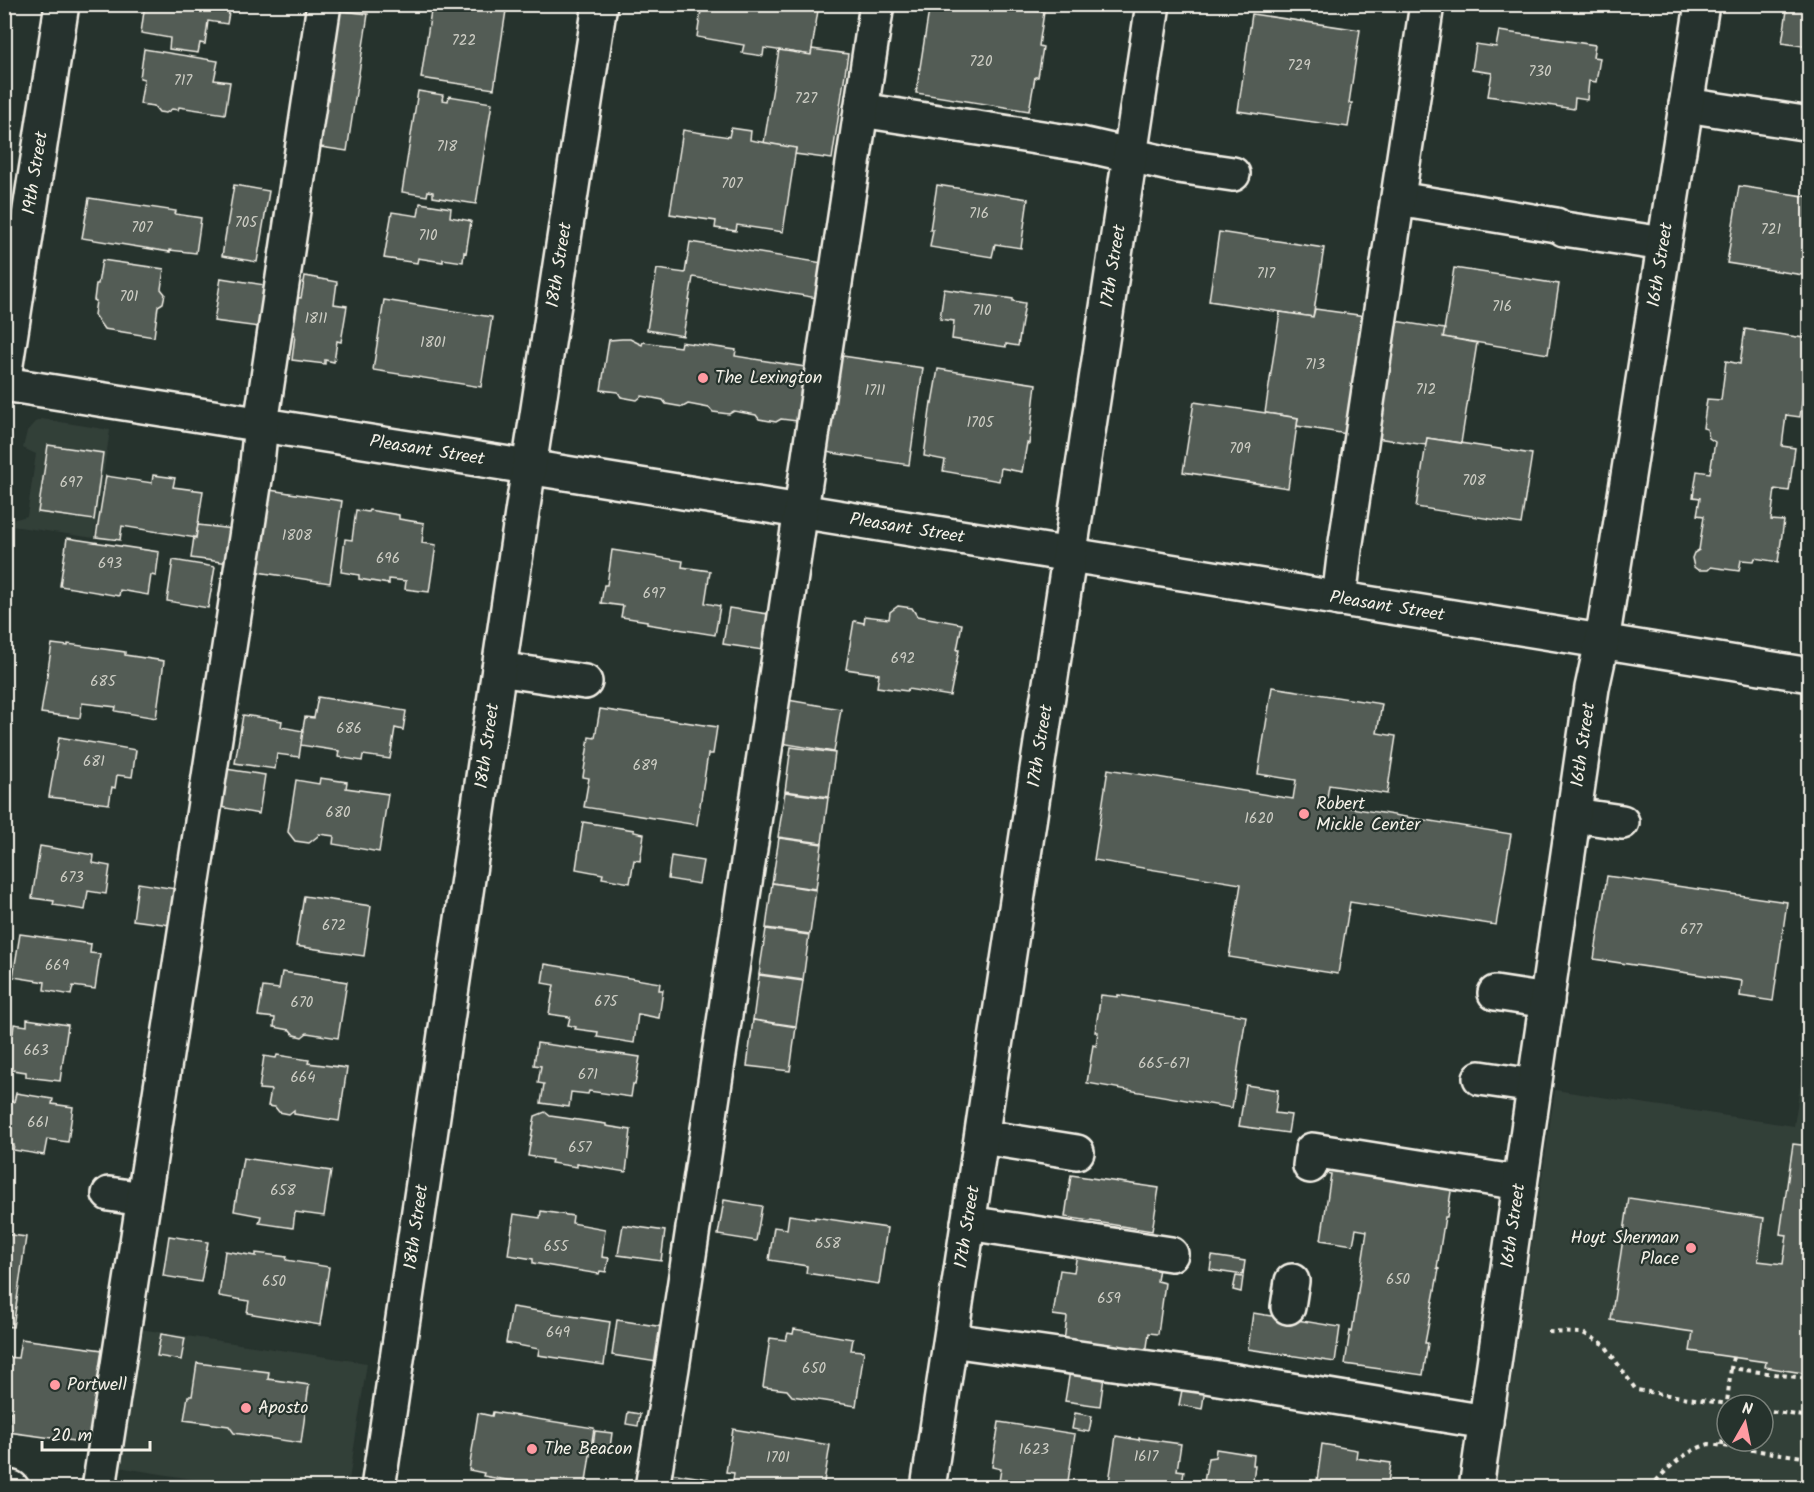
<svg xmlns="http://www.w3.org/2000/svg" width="1814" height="1492" font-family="Kalam,sans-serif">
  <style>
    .built { fill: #333f39; fill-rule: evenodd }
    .building { fill: #525c55; stroke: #f4f1e8; stroke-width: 1.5 }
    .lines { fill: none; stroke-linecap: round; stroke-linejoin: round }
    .minor-casing { stroke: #f4f1e8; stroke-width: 38 }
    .path { stroke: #f4f1e8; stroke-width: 4; stroke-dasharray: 4.5 4.5; stroke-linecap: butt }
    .minor { stroke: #26332d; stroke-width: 33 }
    .poi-dot { fill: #ff9aa2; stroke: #26332d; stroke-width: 2 }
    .labels { text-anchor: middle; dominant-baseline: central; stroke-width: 4.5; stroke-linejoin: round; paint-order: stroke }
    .number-label { font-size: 15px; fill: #ccccc3 }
    .street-label { font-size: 18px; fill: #f4f1e8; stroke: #26332d }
    .poi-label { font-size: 18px; fill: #f4f1e8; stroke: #26332d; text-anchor: start }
  </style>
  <rect width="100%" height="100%" fill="#26332d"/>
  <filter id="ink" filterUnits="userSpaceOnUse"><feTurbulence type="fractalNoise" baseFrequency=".0167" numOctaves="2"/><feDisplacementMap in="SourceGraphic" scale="12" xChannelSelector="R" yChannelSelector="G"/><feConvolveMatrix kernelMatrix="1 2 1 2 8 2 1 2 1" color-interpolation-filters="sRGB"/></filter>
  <g filter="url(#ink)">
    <!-- built -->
    <g class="built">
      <polygon points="42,419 110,430 94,538 12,526 12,520 27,516 36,454 23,448 27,431 35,422"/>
      <path d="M1804 1060H1809V1487L1495 1488 1555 1090 1794 1126ZM1727 1405H1763V1441H1727Z"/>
      <polygon points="133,1328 367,1363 348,1487 241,1487 118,1467"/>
    </g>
    <!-- building -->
    <g class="building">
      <polygon points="145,4 212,4 230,7 227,24 208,21 205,44 200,43 198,53 169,49 170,38 141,33"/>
      <polygon points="432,4 507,4 494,89 421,78"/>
      <polygon points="702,4 819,4 811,55 764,48 763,56 742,53 744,45 697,37"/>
      <polygon points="930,4 996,4 1044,12 1039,46 1043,47 1038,77 1035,77 1029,111 916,93"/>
      <polygon points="1788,4 1810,4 1810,47 1782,43"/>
      <polygon points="335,10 368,14 347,151 314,146"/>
      <polygon points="1252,14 1360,30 1349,103 1352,103 1348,127 1238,111"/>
      <polygon points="1499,31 1595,45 1593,57 1600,58 1596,82 1589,81 1587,100 1575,98 1574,109 1488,96 1492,73 1472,70 1476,44 1496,47"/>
      <polygon points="144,49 218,61 214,80 230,82 225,114 179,107 178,110 172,109 166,113 159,112 154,106 140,104 144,79 140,78"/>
      <polygon points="812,49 848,54 832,159 795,154 796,148 764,143 779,50 811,55"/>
      <polygon points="418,91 443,95 442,100 448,101 449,96 492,103 476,204 433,197 433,192 428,191 427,196 402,192"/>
      <polygon points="731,128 751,131 750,140 796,148 783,232 737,225 736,231 715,228 716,221 670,214 683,130 729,137"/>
      <polygon points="234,185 269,191 257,262 222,256"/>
      <polygon points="937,185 1028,199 1021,248 995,244 992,257 930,247 933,230 930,230"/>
      <polygon points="1739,186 1810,197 1810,276 1727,263"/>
      <polygon points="89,198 176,211 175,214 201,218 196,253 170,250 170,252 82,238"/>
      <polygon points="420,203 451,208 450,217 471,221 466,253 464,252 463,262 443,259 443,262 418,258 417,263 384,258 392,212 418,216"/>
      <polygon points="1219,232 1324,248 1313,317 1209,301"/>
      <polygon points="690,242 823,263 817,298 693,277 683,336 647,330 657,269 685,273"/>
      <polygon points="102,260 164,269 161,289 165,294 163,303 158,306 154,337 104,329 94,315 96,301 94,300 96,284 98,284"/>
      <polygon points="1454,268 1559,284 1548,354 1443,337"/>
      <polygon points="305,276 337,282 334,304 347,306 341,342 337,341 334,362 325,360 325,364 292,360 295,335 286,333 291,297 301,298"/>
      <polygon points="221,278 265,285 259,327 214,321"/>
      <polygon points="944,289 1013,299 1013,301 1025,303 1018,346 1006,344 1006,347 952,339 954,321 940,319"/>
      <polygon points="384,300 492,317 481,387 373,370"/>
      <polygon points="1315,309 1365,316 1347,434 1297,426 1298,418 1265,413 1280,312 1313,317"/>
      <polygon points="1395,321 1445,329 1443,337 1477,343 1461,443 1427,438 1426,445 1376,438"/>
      <polygon points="1745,329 1810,339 1810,382 1805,381 1800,417 1786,415 1782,446 1795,448 1789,491 1775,489 1771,520 1784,521 1778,562 1755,558 1754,561 1741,560 1739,571 1711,567 1708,570 1698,570 1694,567 1692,558 1694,553 1699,550 1704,516 1697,515 1700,498 1693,497 1697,471 1710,473 1715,442 1709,438 1707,429 1703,428 1707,399 1721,400 1726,361 1740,364"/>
      <polygon points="622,339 630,339 642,345 643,342 680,347 681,342 736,350 735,356 805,367 797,421 781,419 776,422 759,419 756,415 734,411 729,414 713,412 709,408 688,404 683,407 666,404 663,400 642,396 637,400 621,397 618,392 601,390 609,340"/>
      <polygon points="836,355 923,368 909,465 819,451"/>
      <polygon points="938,369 1036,384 1029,444 1027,443 1022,472 1001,468 999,481 943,471 945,460 924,456 931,402 932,403"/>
      <polygon points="1194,402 1298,418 1288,488 1183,472"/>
      <polygon points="1427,438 1532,454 1521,524 1416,507"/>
      <polygon points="48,445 103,453 94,520 38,512"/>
      <polygon points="153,475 175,478 173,487 203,491 196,538 122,526 120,540 96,537 106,476 152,483"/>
      <polygon points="263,489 342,501 330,583 251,571"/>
      <polygon points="356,510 368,512 369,510 399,515 399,519 424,523 422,543 436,545 429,592 405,589 406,581 389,579 389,584 359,579 359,575 341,572 345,539 352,540"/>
      <polygon points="198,525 233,529 229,563 191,558 194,537 196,538"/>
      <polygon points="67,538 159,552 156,576 151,575 148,595 120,590 119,596 60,586"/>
      <polygon points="612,550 683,561 682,567 710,571 705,603 720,606 715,635 647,624 647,621 621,617 623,606 601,603 604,585 607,585"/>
      <polygon points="173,560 215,567 208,608 167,601"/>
      <polygon points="898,606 912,608 917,616 962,624 957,650 959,650 950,696 908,689 907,691 877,687 879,674 846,669 854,621 864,623 865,616 889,619 890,612"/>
      <polygon points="729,608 775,615 769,651 723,644"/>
      <polygon points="52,644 68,646 68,644 125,652 125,655 164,661 156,718 115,711 116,707 82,703 80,718 41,713"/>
      <polygon points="1272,687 1382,704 1377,733 1396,736 1387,794 1329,785 1326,804 1511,834 1496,925 1350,902 1338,974 1229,957 1241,884 1094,860 1108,769 1293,799 1296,780 1258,774"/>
      <polygon points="318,697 406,711 403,730 395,728 390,759 363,755 362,761 338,757 339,751 300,745 305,717 314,718"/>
      <polygon points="782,699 841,709 834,752 775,742"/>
      <polygon points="600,709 717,727 713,754 708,754 697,825 584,807 589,778 583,777 589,737 595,738"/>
      <polygon points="243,715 282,721 281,727 303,731 299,757 277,754 275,769 235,763"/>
      <polygon points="59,737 136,750 132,777 117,775 115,788 112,787 109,804 49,797"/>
      <polygon points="791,747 835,753 829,797 785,791"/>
      <polygon points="226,769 265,775 259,814 220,807"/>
      <polygon points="320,778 347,782 346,788 388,794 379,852 333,844 334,836 319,834 318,836 309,843 295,841 288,832 296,780 319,784"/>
      <polygon points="785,792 828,798 822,843 778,837"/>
      <polygon points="583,822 634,830 634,832 644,834 640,861 634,860 630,883 602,878 603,874 576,869"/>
      <polygon points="779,838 822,844 816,889 772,883"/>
      <polygon points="40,846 94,855 93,863 110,866 106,894 88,891 85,910 53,905 54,901 32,898"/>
      <polygon points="671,856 703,861 699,884 668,879"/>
      <polygon points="1607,876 1787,902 1773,1001 1740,996 1742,981 1594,959"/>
      <polygon points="138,883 176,889 170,925 133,920"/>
      <polygon points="772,883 816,890 810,934 766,928"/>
      <polygon points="304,896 371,906 364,956 296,946"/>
      <polygon points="766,929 809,935 803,980 759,974"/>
      <polygon points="20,934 91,944 90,953 100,954 95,989 73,986 71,995 44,990 45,982 13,977"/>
      <polygon points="545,964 660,983 659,990 663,990 659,1018 638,1014 634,1043 597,1037 598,1032 575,1029 576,1027 568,1025 570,1017 549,1014 554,985 542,983"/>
      <polygon points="282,972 347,982 338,1038 307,1033 302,1037 294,1035 290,1030 274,1027 275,1018 258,1016 263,987 279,989"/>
      <polygon points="759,975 803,981 796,1026 753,1020"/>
      <polygon points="1101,995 1118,997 1118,995 1246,1016 1232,1108 1087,1083 1093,1045 1096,1046 1098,1032 1095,1032"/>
      <polygon points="27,1019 68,1025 60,1081 26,1077 26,1072 5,1069 10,1033 13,1033 14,1024 27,1026"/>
      <polygon points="753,1020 796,1027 790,1071 747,1066"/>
      <polygon points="537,1043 640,1057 635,1085 633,1084 631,1097 589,1091 588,1094 571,1092 569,1107 541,1103 544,1084 538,1083 541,1066 534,1065"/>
      <polygon points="277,1055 309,1060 308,1063 347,1068 339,1121 294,1114 294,1110 289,1114 279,1112 275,1107 268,1106 271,1090 259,1089 264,1056 276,1058"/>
      <polygon points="1246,1085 1278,1090 1275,1113 1291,1115 1288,1133 1239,1126"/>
      <polygon points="16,1093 53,1099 52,1104 73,1107 68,1142 47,1139 44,1155 13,1150 14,1145 4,1144 4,1102 7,1103 7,1100 14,1102"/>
      <polygon points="545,1112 550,1116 606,1124 606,1126 631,1130 626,1172 577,1164 577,1167 551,1163 552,1160 528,1156 535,1116"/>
      <polygon points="1793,1144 1810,1146 1810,1374 1765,1367 1766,1362 1690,1351 1693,1332 1611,1320 1629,1198 1764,1218 1758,1261 1783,1264 1787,1235 1780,1234"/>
      <polygon points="243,1158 331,1171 324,1216 295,1212 293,1228 259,1223 261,1216 234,1211"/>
      <polygon points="1326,1165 1452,1185 1447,1217 1445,1217 1437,1268 1439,1269 1425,1343 1428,1343 1423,1375 1345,1364 1350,1331 1352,1332 1367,1231 1356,1229 1353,1245 1321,1240 1331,1174 1325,1173"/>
      <polygon points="1071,1175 1159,1188 1152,1231 1065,1217"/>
      <polygon points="724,1200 762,1206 756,1241 718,1235"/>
      <polygon points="541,1211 573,1216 572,1223 605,1229 602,1257 609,1258 606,1272 600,1271 599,1274 533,1263 533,1259 508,1255 514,1214 540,1218"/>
      <polygon points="789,1215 815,1219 815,1217 887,1228 879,1284 806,1273 807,1266 769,1260 774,1227 787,1229"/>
      <polygon points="623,1225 665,1231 661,1261 618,1255"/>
      <polygon points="4,1234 26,1237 13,1327 4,1326"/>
      <polygon points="169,1236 208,1242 201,1282 163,1276"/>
      <polygon points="1078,1247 1160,1261 1157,1281 1165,1283 1158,1334 1149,1333 1146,1354 1064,1342 1067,1317 1053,1315 1060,1270 1074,1272"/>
      <polygon points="225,1251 256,1256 256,1253 287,1257 286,1260 329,1267 320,1325 247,1313 249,1301 219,1296"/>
      <polygon points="1212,1256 1245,1261 1243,1275 1210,1270"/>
      <polygon points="1236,1276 1243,1277 1241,1292 1233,1290"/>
      <polygon points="512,1307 610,1322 604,1365 538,1355 539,1349 506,1343"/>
      <polygon points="1253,1313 1340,1327 1335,1362 1248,1349"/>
      <polygon points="617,1320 663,1327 657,1362 612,1355"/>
      <polygon points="794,1329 853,1339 851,1350 864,1351 856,1406 792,1396 787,1390 763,1387 770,1338 786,1340 788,1333 793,1334"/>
      <polygon points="161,1334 185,1338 181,1360 157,1356"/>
      <polygon points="21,1339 110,1351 96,1444 8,1432 11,1412 4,1411 4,1357 18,1358"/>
      <polygon points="197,1363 269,1372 268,1379 309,1385 301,1443 234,1433 229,1426 184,1420 188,1396 192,1396"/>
      <polygon points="1071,1365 1105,1370 1100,1406 1065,1401"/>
      <polygon points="1183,1385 1205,1389 1202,1409 1179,1405"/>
      <polygon points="493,1412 594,1428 585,1488 553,1488 483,1476 484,1473 469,1470 478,1413 492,1416"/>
      <polygon points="628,1412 640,1414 638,1426 626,1424"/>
      <polygon points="1075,1413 1092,1416 1089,1432 1072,1429"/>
      <polygon points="999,1422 1075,1434 1067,1488 998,1488 1001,1469 992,1467"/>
      <polygon points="733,1429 830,1445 823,1488 732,1488 734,1473 726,1472"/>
      <polygon points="595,1431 612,1433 610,1448 593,1445"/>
      <polygon points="1116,1436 1139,1440 1139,1438 1181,1444 1177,1470 1184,1471 1182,1485 1186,1486 1186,1488 1108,1488"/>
      <polygon points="1322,1444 1357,1450 1356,1458 1391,1463 1387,1488 1316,1488"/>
      <polygon points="1216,1449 1254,1455 1253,1465 1255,1465 1252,1488 1200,1488 1201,1482 1204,1482 1208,1458 1215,1457"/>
      <polygon points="663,1472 709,1479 709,1482 719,1483 718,1488 660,1488"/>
    </g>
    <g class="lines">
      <!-- minor casing -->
      <g class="minor-casing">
        <g id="minor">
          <polyline points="1686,105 1810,124"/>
          <polyline points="861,110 1081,144 1178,166 1233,174"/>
          <polyline points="1398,199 1556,225"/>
          <polyline points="1564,229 1664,244"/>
          <polyline points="4,377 62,4"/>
          <polyline points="4,384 578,475 1810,675"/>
          <polyline points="1339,599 1345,549 1427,4"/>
          <polyline points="499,669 585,682"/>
          <polyline points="1574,815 1622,822"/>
          <polyline points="1495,993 1547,1001"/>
          <polyline points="1480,1078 1534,1086"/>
          <polyline points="982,1137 1077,1152"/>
          <polyline points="1310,1166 1312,1150 1520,1183"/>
          <polyline points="109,1194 143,1199"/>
          <polyline points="968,1223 1171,1254"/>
          <polyline points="1288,1307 1292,1281"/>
          <polyline points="951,1340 1206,1376 1486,1422"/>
          <polyline points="4,1486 12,1488"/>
          <polyline points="99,1488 256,473 261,424 324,4"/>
          <polyline points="378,1488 522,513 600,4"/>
          <polyline points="652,1488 672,1368 877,4"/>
          <polyline points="928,1488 1153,4"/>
          <polyline points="1476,1488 1592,688 1602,642 1702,4"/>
        </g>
      </g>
      <!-- path -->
      <g class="path">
        <polyline points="1548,1332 1583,1333 1604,1344 1636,1390 1734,1405"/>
        <polyline points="1733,1357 1731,1368 1810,1379"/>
        <polyline points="1763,1410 1810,1417"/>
        <polyline points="1722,1445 1731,1368"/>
        <path d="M1650 1488C1666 1469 1685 1451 1709 1444L1810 1458"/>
      </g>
      <!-- minor -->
      <use href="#minor" class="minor"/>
    </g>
  </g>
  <!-- markers -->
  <g class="poi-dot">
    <circle cx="703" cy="378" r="6"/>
    <circle cx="1304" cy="814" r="6"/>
    <circle cx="1691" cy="1248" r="6"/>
    <circle cx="55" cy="1385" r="6"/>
    <circle cx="246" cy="1408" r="6"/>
    <circle cx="532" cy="1449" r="6"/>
  </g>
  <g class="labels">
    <!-- number labels -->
    <g class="number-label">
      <text x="464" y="41">722</text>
      <text x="981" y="62">720</text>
      <text x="1299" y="66">729</text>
      <text x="1540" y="72">730</text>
      <text x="183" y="81">717</text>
      <text x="806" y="99">727</text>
      <text x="447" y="147">718</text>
      <text x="732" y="184">707</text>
      <text x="979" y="214">716</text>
      <text x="246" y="223">705</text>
      <text x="142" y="228">707</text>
      <text x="1771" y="230">721</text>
      <text x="428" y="236">710</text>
      <text x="1266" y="274">717</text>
      <text x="129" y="297">701</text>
      <text x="1502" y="307">716</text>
      <text x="982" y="311">710</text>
      <text x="316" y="319">1811</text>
      <text x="433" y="343">1801</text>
      <text x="1315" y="365">713</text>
      <text x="1426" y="390">712</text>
      <text x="875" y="391">1711</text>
      <text x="980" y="423">1705</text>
      <text x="1240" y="449">709</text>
      <text x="1474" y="481">708</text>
      <text x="71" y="483">697</text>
      <text x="297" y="536">1808</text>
      <text x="388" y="559">696</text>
      <text x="110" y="564">693</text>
      <text x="654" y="594">697</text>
      <text x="903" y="659">692</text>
      <text x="103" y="682">685</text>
      <text x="349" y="729">686</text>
      <text x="94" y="762">681</text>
      <text x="645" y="766">689</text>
      <text x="338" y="813">680</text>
      <text x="1259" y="819">1620</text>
      <text x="72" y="878">673</text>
      <text x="334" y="926">672</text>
      <text x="1691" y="930">677</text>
      <text x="57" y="966">669</text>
      <text x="606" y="1002">675</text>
      <text x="302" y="1003">670</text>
      <text x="36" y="1051">663</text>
      <text x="1164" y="1064">665-671</text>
      <text x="588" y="1075">671</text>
      <text x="303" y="1078">664</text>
      <text x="38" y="1123">661</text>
      <text x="580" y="1148">657</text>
      <text x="283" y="1191">658</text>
      <text x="828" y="1244">658</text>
      <text x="556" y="1247">655</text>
      <text x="1398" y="1280">650</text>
      <text x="274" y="1282">650</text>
      <text x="1109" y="1299">659</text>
      <text x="558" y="1333">649</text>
      <text x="814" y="1369">650</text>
      <text x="1034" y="1450">1623</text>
      <text x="1146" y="1457">1617</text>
      <text x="778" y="1458">1701</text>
    </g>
    <!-- street labels -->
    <g class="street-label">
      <text transform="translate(36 173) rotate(-81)">19th Street</text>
      <text transform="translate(560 265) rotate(-81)">18th Street</text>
      <text transform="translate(1661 265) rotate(-81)">16th Street</text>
      <text transform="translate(1114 266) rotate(-81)">17th Street</text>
      <text transform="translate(427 451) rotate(9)">Pleasant Street</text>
      <text transform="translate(907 529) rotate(9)">Pleasant Street</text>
      <text transform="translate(1387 607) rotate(9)">Pleasant Street</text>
      <text transform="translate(1584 745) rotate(-82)">16th Street</text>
      <text transform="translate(488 746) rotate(-82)">18th Street</text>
      <text transform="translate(1041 746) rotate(-81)">17th Street</text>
      <text transform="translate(1514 1226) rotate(-82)">16th Street</text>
      <text transform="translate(417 1227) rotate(-82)">18th Street</text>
      <text transform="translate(968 1227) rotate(-81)">17th Street</text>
    </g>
    <!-- poi labels -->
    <g class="poi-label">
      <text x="715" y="378">The Lexington</text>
      <text x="1316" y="804">Robert<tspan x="1316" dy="21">Mickle Center</tspan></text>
      <text x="1679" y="1238" text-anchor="end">Hoyt Sherman<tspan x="1679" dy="21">Place</tspan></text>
      <text x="67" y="1385">Portwell</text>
      <text x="258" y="1408">Aposto</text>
      <text x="544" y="1449">The Beacon</text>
    </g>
  </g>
  <!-- margin -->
  <rect width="1814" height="1492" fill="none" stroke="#26332d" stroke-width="24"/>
  <rect x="12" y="12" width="1790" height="1468" fill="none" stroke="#f4f1e8" stroke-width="2" filter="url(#ink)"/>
  <!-- north arrow -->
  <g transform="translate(1745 1423) rotate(9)"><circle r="28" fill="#26332d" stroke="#787f78" stroke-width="1.5"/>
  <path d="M0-4.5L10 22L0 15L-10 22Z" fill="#ff9aa2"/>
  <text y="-9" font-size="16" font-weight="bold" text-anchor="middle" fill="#f4f1e8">N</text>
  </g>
  <!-- scale -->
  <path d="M42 1441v9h108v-9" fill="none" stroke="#f4f1e8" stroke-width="3"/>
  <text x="51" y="1441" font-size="18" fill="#f4f1e8" stroke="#26332d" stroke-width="4.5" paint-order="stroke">20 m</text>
</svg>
